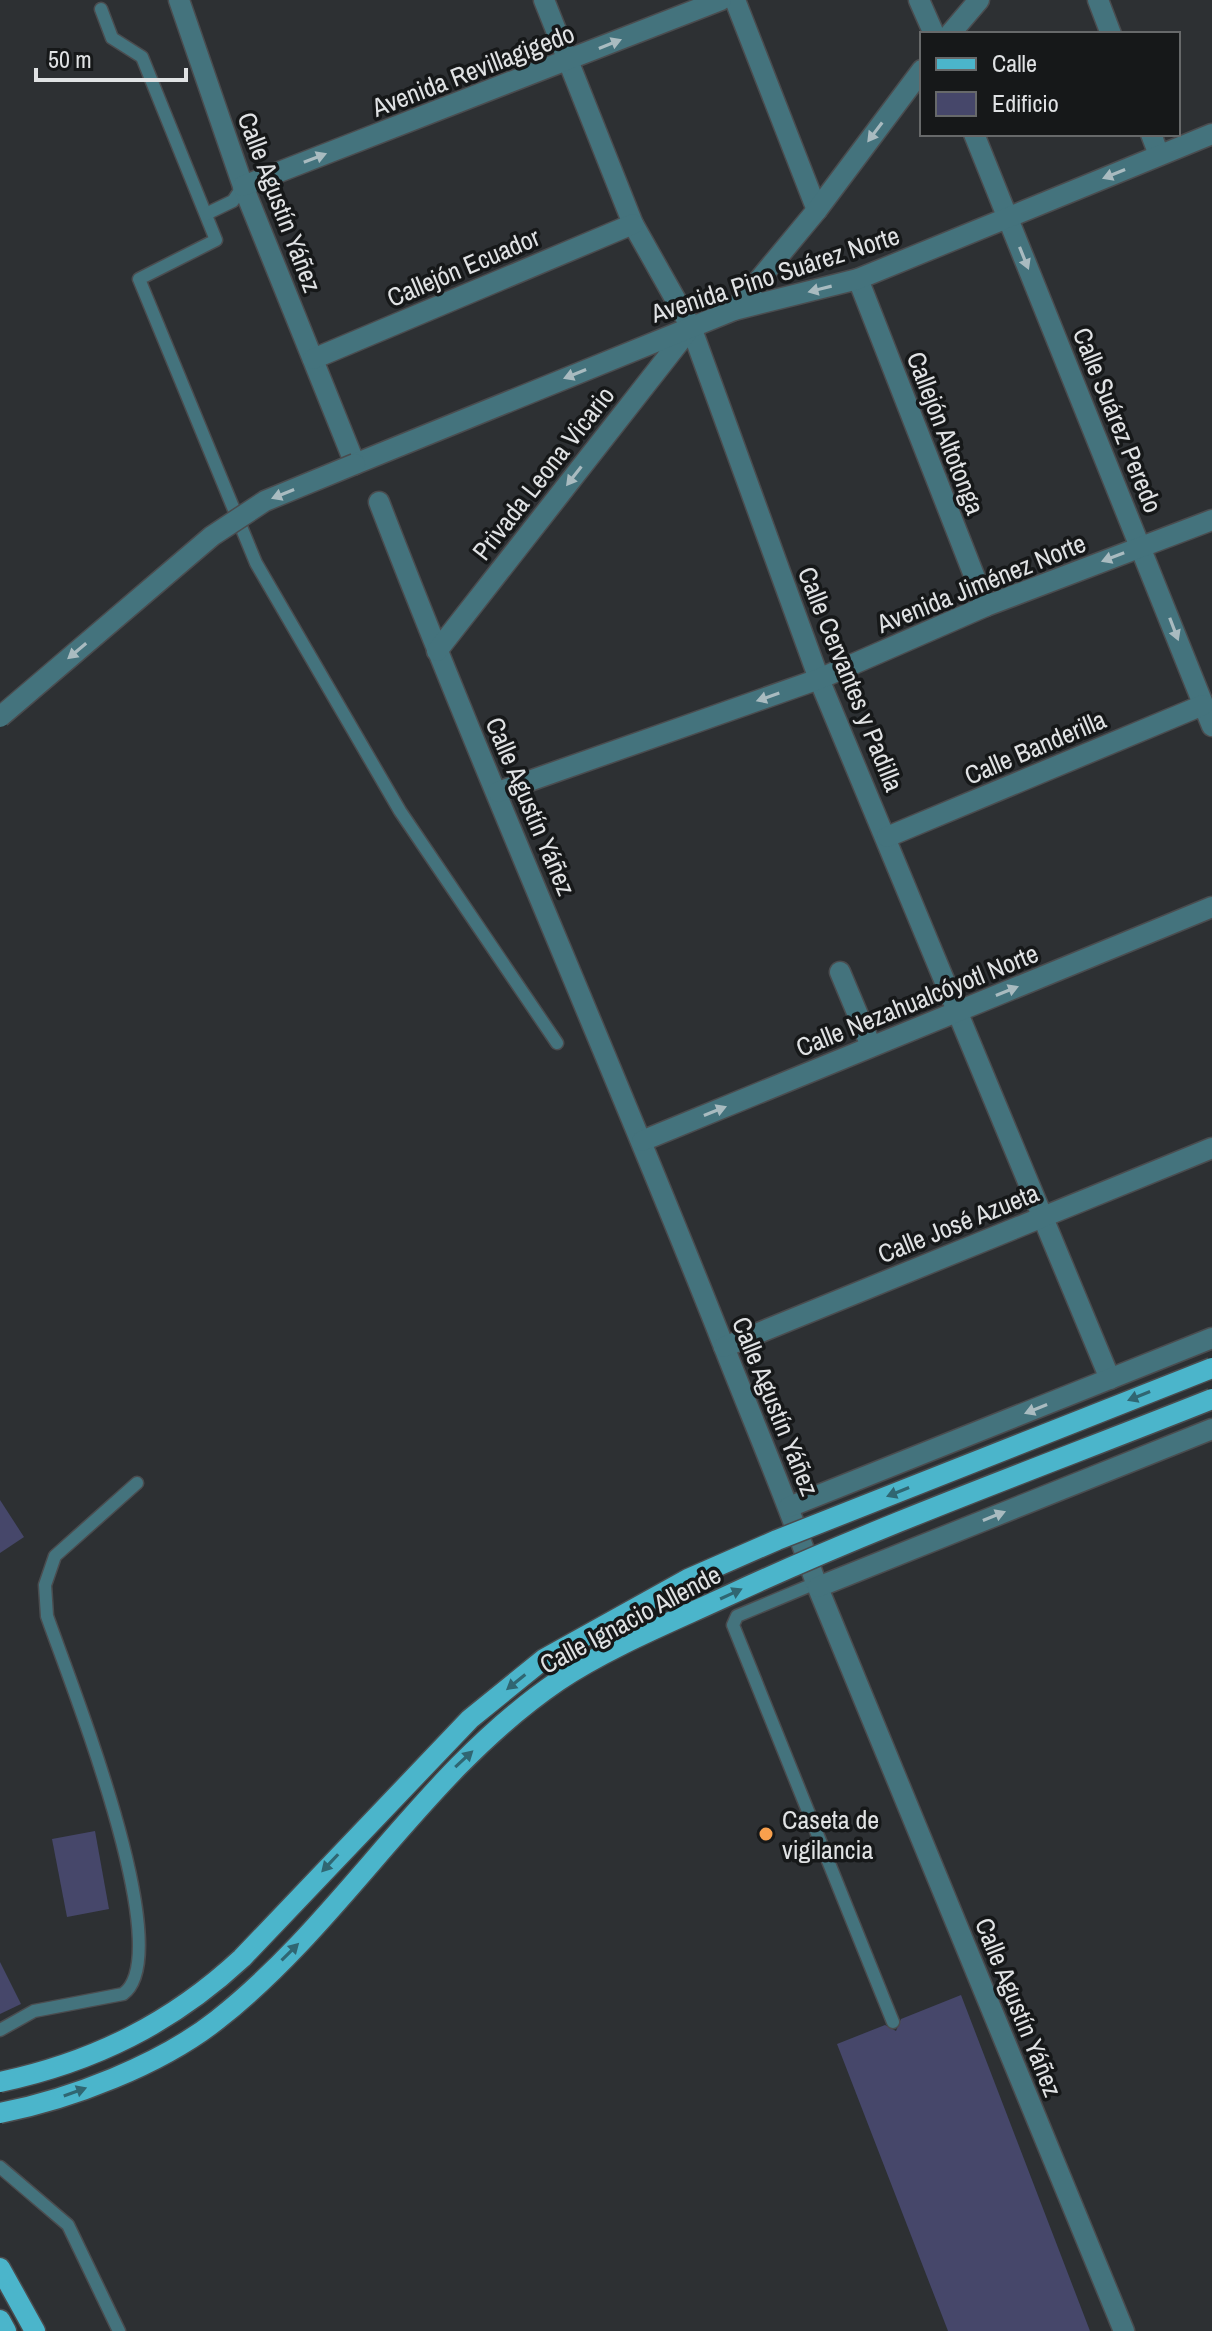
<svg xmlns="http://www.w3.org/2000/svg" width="1212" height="2331" font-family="'Archivo Narrow',sans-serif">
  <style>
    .building { fill: #46476a }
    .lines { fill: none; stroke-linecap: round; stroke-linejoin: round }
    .service-casing { stroke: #4a4c4f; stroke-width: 15 }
    .minor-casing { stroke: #4a4c4f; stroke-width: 23 }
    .tertiary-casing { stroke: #4a4c4f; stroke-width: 23 }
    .primary-casing { stroke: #4a4c4f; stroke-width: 23 }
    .service { stroke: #44737d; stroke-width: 12 }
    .minor { stroke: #44737d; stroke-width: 20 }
    .tertiary { stroke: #44737d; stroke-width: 20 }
    .primary { stroke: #4bb5cb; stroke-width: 20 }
    .tertiary-bridge-casing { stroke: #4a4c4f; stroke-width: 23; stroke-linecap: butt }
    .primary-bridge-casing { stroke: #4a4c4f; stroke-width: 23; stroke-linecap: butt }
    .tertiary-bridge { stroke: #44737d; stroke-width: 20 }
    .primary-bridge { stroke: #4bb5cb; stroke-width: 20 }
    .oneway { fill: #a9bbc0 }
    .oneway2 { fill: #306672 }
    .poi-dot { fill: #f9a04d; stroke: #161819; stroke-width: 3 }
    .labels { text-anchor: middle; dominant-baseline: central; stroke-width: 7; stroke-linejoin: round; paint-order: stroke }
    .street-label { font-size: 26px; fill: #e0e2e4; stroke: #161819 }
    .poi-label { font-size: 26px; fill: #e0e2e4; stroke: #161819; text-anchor: start }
  </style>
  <rect width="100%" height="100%" fill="#2d3033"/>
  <!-- building -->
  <g class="building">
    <polygon points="0,1500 24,1537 0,1553"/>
    <polygon points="95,1831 109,1909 67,1917 52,1839"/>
    <polygon points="0,1962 21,2004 0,2014"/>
    <polygon points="961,1995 1090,2331 948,2331 837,2044 885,2025 896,2031 901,2019"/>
  </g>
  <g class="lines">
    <!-- service casing -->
    <g class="service-casing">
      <g id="service">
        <polyline points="101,9 112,38 142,57 216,240 139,279 256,563 400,811 557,1043"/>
        <polyline points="206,214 233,201 243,186"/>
        <polyline points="816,1583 737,1616 733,1625 893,2022"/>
        <path d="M0 2030 34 2011 123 1994C180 1954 68 1677 47 1616L45 1585 55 1556 137 1483"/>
        <polyline points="0,2167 68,2225 119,2331"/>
      </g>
    </g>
    <!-- minor casing -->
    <g class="minor-casing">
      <g id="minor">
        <polyline points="179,0 243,186 355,464"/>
        <polyline points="544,0 633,224 691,327 819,679 1110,1379"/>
        <polyline points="735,0 817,210"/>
        <polyline points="919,0 934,34"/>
        <polyline points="1098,0 1111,34"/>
        <polyline points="950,34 979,0"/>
        <polyline points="974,134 1212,726"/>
        <polyline points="1151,134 1159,155"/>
        <polyline points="243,186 721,0"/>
        <polyline points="858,279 986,606"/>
        <polyline points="734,310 817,210 922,70"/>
        <polyline points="313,359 633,224"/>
        <path d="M379 502C486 779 607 1052 717 1329 750 1414 786 1497 816 1583L1124 2331"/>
        <polyline points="437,651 691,327"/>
        <polyline points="498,792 819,679 986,606 1212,520"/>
        <polyline points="887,837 1203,705"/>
        <polyline points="840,972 871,1046"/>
        <polyline points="642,1141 1212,907"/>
        <polyline points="724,1347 1212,1148"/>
        <polyline points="789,1507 1212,1338"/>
        <polyline points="818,1587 1212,1429"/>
      </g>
    </g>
    <!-- tertiary casing -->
    <g class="tertiary-casing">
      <polyline id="tertiary" points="355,464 734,310 858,279 1212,134"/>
    </g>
    <!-- primary casing -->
    <g class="primary-casing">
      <g id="primary">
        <polyline points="0,2268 35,2331"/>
        <polyline points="0,2320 6,2331"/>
      </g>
    </g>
    <!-- service -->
    <use href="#service" class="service"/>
    <!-- minor -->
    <use href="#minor" class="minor"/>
    <!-- tertiary -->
    <use href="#tertiary" class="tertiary"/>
    <!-- primary -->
    <use href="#primary" class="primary"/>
    <!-- tertiary-bridge casing -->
    <g class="tertiary-bridge-casing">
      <polyline id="tertiary-bridge" points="0,717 212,536 265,501 355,464"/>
    </g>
    <!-- primary-bridge casing -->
    <g class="primary-bridge-casing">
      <g id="primary-bridge">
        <path d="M0 2082C94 2062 172 2023 242 1958L470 1719 544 1659 688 1579 777 1540 1212 1368"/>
        <path d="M0 2113C71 2099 160 2065 217 2020 344 1920 423 1773 558 1681 607 1648 671 1622 725 1597 884 1523 1049 1464 1212 1399"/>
      </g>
    </g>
    <!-- tertiary-bridge -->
    <use href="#tertiary-bridge" class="tertiary-bridge"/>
    <!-- primary-bridge -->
    <use href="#primary-bridge" class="primary-bridge"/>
  </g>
  <!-- one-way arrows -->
  <defs><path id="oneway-solid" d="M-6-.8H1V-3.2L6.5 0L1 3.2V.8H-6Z" transform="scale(2)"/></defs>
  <g class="oneway">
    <use href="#oneway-solid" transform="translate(610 44) rotate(-22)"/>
    <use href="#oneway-solid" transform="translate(875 132) rotate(127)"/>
    <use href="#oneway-solid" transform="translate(315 158) rotate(-21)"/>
    <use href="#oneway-solid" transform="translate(1114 174) rotate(158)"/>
    <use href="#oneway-solid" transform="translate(1024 258) rotate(68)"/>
    <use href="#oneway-solid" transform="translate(820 289) rotate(166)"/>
    <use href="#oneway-solid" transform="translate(575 374) rotate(158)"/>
    <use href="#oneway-solid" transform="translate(574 476) rotate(128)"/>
    <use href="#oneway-solid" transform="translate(283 494) rotate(158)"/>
    <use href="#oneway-solid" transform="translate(1113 557) rotate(159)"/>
    <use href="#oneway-solid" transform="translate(1174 629) rotate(69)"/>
    <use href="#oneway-solid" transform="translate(77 651) rotate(140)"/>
    <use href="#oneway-solid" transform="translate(768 697) rotate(161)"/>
    <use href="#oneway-solid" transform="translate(1007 991) rotate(-22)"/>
    <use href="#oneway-solid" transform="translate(715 1111) rotate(-22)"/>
    <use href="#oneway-solid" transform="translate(1036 1409) rotate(158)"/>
    <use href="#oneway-solid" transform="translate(994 1516) rotate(-22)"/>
  </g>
  <g class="oneway2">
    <use href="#oneway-solid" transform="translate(1139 1396) rotate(158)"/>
    <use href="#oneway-solid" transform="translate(898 1492) rotate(158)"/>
    <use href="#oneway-solid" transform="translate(731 1594) rotate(-25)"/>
    <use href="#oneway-solid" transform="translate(516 1682) rotate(141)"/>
    <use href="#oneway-solid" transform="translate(464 1759) rotate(-43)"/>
    <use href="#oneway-solid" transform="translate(330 1863) rotate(133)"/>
    <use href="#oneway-solid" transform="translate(290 1952) rotate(-45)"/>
    <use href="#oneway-solid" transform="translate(75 2092) rotate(-20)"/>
  </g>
  <!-- markers -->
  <circle class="poi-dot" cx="766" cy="1834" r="8"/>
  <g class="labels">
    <!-- street labels -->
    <g class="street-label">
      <text transform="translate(473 70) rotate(-21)">Avenida Revillagigedo</text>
      <text transform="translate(280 202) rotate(69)">Calle Agustín Yáñez</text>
      <text transform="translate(463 267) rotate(-23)">Callejón Ecuador</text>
      <text transform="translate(775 274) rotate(-18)">Avenida Pino Suárez Norte</text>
      <text transform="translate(1118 420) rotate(68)">Calle Suárez Peredo</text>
      <text transform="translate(946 433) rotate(69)">Callejón Altotonga</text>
      <text transform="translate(543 473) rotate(-52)">Privada Leona Vicario</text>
      <text transform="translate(981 583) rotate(-22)">Avenida Jiménez Norte</text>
      <text transform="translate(851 679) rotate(68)">Calle Cervantes y Padilla</text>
      <text transform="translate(1035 747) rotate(-23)">Calle Banderilla</text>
      <text transform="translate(531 806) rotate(67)">Calle Agustín Yáñez</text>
      <text transform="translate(917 1000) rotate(-22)">Calle Nezahualcóyotl Norte</text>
      <text transform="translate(958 1223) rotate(-22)">Calle José Azueta</text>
      <text transform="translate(776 1406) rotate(68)">Calle Agustín Yáñez</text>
      <text transform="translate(630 1619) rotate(-28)">Calle Ignacio Allende</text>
      <text transform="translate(1019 2007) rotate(68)">Calle Agustín Yáñez</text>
    </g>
    <!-- poi labels -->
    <g class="poi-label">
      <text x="782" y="1819">Caseta de<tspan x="782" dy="30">vigilancia</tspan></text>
    </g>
  </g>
  <!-- legend -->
  <rect x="920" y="32" width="260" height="104" fill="#161819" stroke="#67696a" stroke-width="2"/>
  <rect x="936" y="58" width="40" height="12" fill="#4bb5cb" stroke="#67696a" stroke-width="2"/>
  <text x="992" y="72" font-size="24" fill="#e0e2e4">Calle</text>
  <rect x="936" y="92" width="40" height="24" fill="#46476a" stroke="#67696a" stroke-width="2"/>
  <text x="992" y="112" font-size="24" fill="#e0e2e4">Edificio</text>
  <!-- scale -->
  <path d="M36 68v12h150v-12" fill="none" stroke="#e0e2e4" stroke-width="4"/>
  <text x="48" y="68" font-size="24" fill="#e0e2e4" stroke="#161819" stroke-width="6" paint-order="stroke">50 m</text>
</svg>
